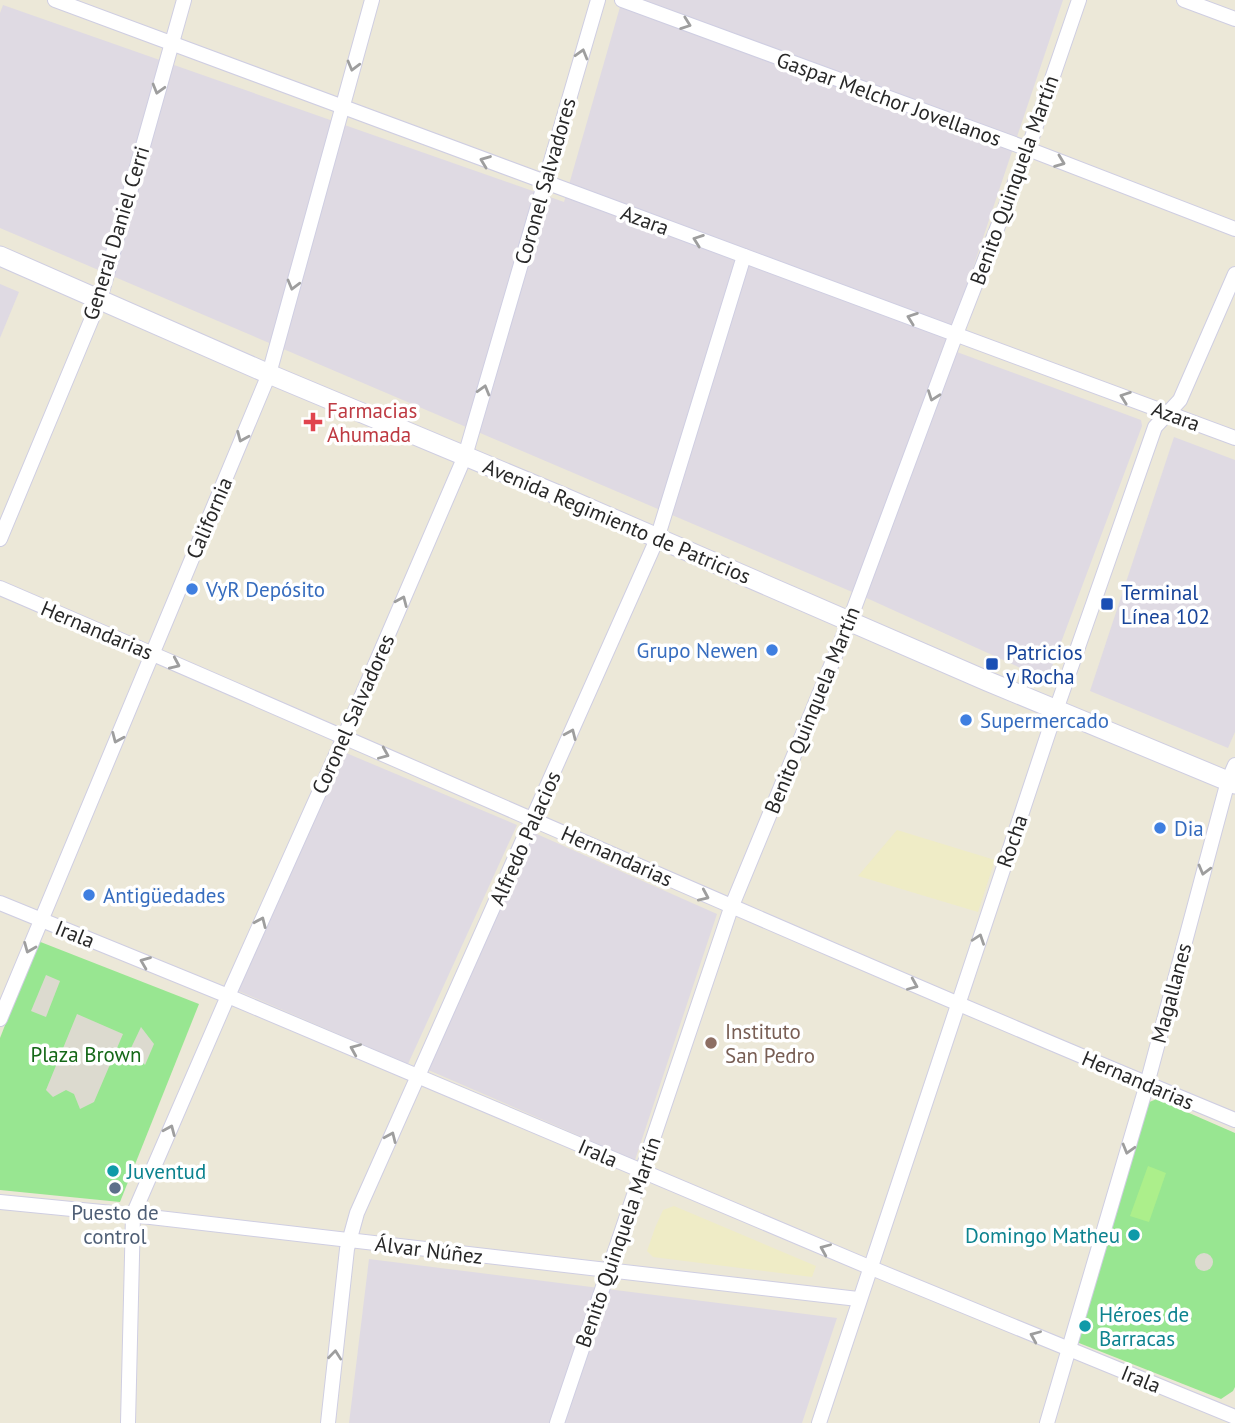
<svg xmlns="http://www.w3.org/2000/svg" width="1235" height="1423" font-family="'PT Sans',sans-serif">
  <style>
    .industrial { fill: #dfdae3 }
    .education { fill: #efecc6 }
    .green { fill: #98e691 }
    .pitch { fill: #acef8b }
    .plaza { fill: #dcdacf }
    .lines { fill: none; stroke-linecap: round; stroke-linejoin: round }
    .minor-casing { stroke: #cfcee2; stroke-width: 16 }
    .secondary-casing { stroke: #cfcee2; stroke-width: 21 }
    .minor { stroke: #fff; stroke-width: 14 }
    .secondary { stroke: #fff; stroke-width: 19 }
    .oneway { stroke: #9e9e9e }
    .health-dot { fill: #e0444e; stroke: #fff; stroke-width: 2.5 }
    .shop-dot { fill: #3f7fe0; stroke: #fff; stroke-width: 2.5 }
    .transit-dot { fill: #1a4fb4; stroke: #fff; stroke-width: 2.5 }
    .education-dot { fill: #8d6e63; stroke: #fff; stroke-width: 2.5 }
    .culture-dot { fill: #0f9aa8; stroke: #fff; stroke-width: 2.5 }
    .service-dot { fill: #5c6f8a; stroke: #fff; stroke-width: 2.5 }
    .labels { text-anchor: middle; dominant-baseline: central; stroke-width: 7; stroke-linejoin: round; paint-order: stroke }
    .street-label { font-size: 21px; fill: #282828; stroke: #fff }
    .health-label { font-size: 21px; fill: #be3a42; stroke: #fff; text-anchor: start }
    .shop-label { font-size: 21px; fill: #366cbe; stroke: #fff; text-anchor: start }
    .transit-label { font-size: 21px; fill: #164399; stroke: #fff; text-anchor: start }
    .education-label { font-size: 21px; fill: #785e54; stroke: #fff; text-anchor: start }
    .park-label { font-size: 21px; fill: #156818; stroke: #fff }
    .culture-label { font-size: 21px; fill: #0d838f; stroke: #fff; text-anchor: start }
    .service-label { font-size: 21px; fill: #4e5e75; stroke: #fff }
  </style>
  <rect width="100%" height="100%" fill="#ece8d8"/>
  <!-- industrial -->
  <g class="industrial">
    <polygon points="622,0 1063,0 946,348 1141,420 1142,426 1047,680 871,600 0,228 0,13 3,5 564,202"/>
    <polygon points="0,284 19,292 0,338"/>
    <polygon points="1174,437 1235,460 1235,732 1228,748 1090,691"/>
    <polygon points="339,750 517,825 408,1064 234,989"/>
    <polygon points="530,831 717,914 635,1160 426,1069"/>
    <polygon points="369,1259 837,1318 802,1423 349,1423"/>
  </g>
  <!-- education -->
  <g class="education">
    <polygon points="897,830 995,860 978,912 858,876"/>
    <polygon points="674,1206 816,1266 812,1277 653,1257 647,1251 655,1228 663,1210"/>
  </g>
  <!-- green -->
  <g class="green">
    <polygon points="38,941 199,1004 120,1202 0,1190 0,1038"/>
    <polygon points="1157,1099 1235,1133 1235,1387 1233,1391 1221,1399 1079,1343 1077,1333 1144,1104"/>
  </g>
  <!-- pitch -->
  <polygon class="pitch" points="1148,1166 1166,1173 1149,1222 1130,1216"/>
  <!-- plaza -->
  <g class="plaza">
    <polygon points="46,975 60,981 46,1017 31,1011"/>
    <polygon points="77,1014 123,1034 94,1102 80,1109 74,1094 66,1090 53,1097 46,1090"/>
    <polygon points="141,1027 154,1044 145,1065 131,1048"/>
    <circle cx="1204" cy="1262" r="9"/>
  </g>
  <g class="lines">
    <!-- minor casing -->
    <g class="minor-casing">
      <g id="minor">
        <polyline points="55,0 1235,438"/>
        <polyline points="622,0 1028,149 1235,229"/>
        <polyline points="1184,0 1235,19"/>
        <polyline points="0,539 100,299 184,0"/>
        <path d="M0 588C412 765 821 949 1235 1120"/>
        <polyline points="0,903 228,996 869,1267 1235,1417"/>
        <polyline points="0,1019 269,374 372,0"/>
        <polyline points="0,1202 133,1215 858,1299"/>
        <polyline points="128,1423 133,1215 228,996 344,737 465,456 598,0"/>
        <polyline points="328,1423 347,1249 357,1213 657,539 744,256"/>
        <polyline points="557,1423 731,908 849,622 956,334 1028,149 1079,0"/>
        <polyline points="819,1423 1056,710 1155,427 1180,400 1235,274"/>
        <polyline points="1047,1423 1147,1084 1228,781 1235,765"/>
      </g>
    </g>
    <!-- secondary casing -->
    <g class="secondary-casing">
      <polyline id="secondary" points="0,256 269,374 563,497 987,681 1235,784"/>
    </g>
    <!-- minor -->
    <use href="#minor" class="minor"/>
    <!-- secondary -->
    <use href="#secondary" class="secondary"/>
  </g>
  <!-- one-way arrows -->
  <defs><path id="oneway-chevron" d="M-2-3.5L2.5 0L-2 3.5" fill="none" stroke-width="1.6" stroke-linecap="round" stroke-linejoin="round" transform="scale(1.75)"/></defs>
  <g class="oneway">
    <use href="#oneway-chevron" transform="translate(686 24) rotate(20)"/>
    <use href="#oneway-chevron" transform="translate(582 54) rotate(-74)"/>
    <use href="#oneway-chevron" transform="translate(353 66) rotate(105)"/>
    <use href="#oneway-chevron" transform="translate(158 89) rotate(106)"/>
    <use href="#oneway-chevron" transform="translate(485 161) rotate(-159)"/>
    <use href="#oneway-chevron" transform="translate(1060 162) rotate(21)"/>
    <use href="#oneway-chevron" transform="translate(698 240) rotate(-160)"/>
    <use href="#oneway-chevron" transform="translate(293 285) rotate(105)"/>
    <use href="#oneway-chevron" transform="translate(912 318) rotate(-160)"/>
    <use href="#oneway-chevron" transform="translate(484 390) rotate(-74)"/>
    <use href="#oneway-chevron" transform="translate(933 396) rotate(110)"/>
    <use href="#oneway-chevron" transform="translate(1125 397) rotate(-160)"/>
    <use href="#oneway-chevron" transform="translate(242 437) rotate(113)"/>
    <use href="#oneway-chevron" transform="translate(402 601) rotate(-67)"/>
    <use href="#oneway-chevron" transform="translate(175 664) rotate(24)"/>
    <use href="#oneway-chevron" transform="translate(571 734) rotate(-66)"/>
    <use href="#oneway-chevron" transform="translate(117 738) rotate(113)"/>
    <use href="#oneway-chevron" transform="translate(384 754) rotate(23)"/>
    <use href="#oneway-chevron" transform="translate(1204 870) rotate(105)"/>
    <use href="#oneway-chevron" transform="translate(704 896) rotate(24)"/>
    <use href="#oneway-chevron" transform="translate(261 922) rotate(-66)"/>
    <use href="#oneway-chevron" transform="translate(979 939) rotate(-71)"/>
    <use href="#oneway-chevron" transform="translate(29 948) rotate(112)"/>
    <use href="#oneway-chevron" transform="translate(145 962) rotate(-158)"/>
    <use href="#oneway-chevron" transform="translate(913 985) rotate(23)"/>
    <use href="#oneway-chevron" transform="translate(355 1049) rotate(-157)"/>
    <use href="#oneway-chevron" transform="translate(170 1130) rotate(-67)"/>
    <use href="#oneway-chevron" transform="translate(391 1137) rotate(-66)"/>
    <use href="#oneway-chevron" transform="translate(1128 1149) rotate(106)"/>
    <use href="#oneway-chevron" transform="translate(825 1249) rotate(-157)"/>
    <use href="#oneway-chevron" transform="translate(1035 1336) rotate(-157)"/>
    <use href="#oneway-chevron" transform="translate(335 1355) rotate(-84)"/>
  </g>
  <!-- markers -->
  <path class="health-dot" d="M309.5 411.5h7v7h7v7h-7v7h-7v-7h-7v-7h7z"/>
  <g class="shop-dot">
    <circle cx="192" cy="589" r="7"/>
    <circle cx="772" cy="650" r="7"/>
    <circle cx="966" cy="720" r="7"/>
    <circle cx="1160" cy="828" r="7"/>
    <circle cx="89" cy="895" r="7"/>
  </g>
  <g class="transit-dot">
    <rect x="1100" y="597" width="14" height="14" rx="3.5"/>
    <rect x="985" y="657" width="14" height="14" rx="3.5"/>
  </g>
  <circle class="education-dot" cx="711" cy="1043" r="7"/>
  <g class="culture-dot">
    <circle cx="113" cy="1171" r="7"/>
    <circle cx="1134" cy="1235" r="7"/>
    <circle cx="1085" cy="1326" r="7"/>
  </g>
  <circle class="service-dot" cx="115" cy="1188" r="7"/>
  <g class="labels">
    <!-- street labels -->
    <g class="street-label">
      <text transform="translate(889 99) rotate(20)">Gaspar Melchor Jovellanos</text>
      <text transform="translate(1014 180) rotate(-70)">Benito Quinquela Martín</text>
      <text transform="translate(545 181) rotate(-74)">Coronel Salvadores</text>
      <text transform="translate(645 220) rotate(20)">Azara</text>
      <text transform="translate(116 233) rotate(-73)">General Daniel Cerri</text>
      <text transform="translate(1176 416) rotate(20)">Azara</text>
      <text transform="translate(209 518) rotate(-67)">California</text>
      <text transform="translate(617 521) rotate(23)">Avenida Regimiento de Patricios</text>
      <text transform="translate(97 630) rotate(23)">Hernandarias</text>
      <text transform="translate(812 710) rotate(-68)">Benito Quinquela Martín</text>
      <text transform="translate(353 714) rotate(-66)">Coronel Salvadores</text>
      <text transform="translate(525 838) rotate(-66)">Alfredo Palacios</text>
      <text transform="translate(1012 841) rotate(-71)">Rocha</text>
      <text transform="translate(617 856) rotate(24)">Hernandarias</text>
      <text transform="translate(75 934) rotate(22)">Irala</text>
      <text transform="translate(1171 993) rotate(-75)">Magallanes</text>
      <text transform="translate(1138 1080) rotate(23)">Hernandarias</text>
      <text transform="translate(598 1153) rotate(23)">Irala</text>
      <text transform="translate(618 1242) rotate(-71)">Benito Quinquela Martín</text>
      <text transform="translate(429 1250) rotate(7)">Álvar Núñez</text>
      <text transform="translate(1141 1379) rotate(22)">Irala</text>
    </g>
    <!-- health labels -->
    <g class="health-label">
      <text x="327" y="410">Farmacias<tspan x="327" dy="24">Ahumada</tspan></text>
    </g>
    <!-- shop labels -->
    <g class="shop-label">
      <text x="206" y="589">VyR Depósito</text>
      <text x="758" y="650" text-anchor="end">Grupo Newen</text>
      <text x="980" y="720">Supermercado</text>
      <text x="1174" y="828">Dia</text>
      <text x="103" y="895">Antigüedades</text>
    </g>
    <!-- transit labels -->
    <g class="transit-label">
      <text x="1121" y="592">Terminal<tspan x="1121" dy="24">Línea 102</tspan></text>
      <text x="1006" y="652">Patricios<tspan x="1006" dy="24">y Rocha</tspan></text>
    </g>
    <!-- education labels -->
    <g class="education-label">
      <text x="725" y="1031">Instituto<tspan x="725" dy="24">San Pedro</tspan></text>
    </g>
    <!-- park labels -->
    <g class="park-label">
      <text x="86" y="1054">Plaza Brown</text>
    </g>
    <!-- culture labels -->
    <g class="culture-label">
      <text x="127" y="1171">Juventud</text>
      <text x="1120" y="1235" text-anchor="end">Domingo Matheu</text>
      <text x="1099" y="1314">Héroes de<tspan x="1099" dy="24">Barracas</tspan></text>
    </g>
    <!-- service labels -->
    <g class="service-label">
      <text x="115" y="1212">Puesto de<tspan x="115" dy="24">control</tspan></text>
    </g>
  </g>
</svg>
